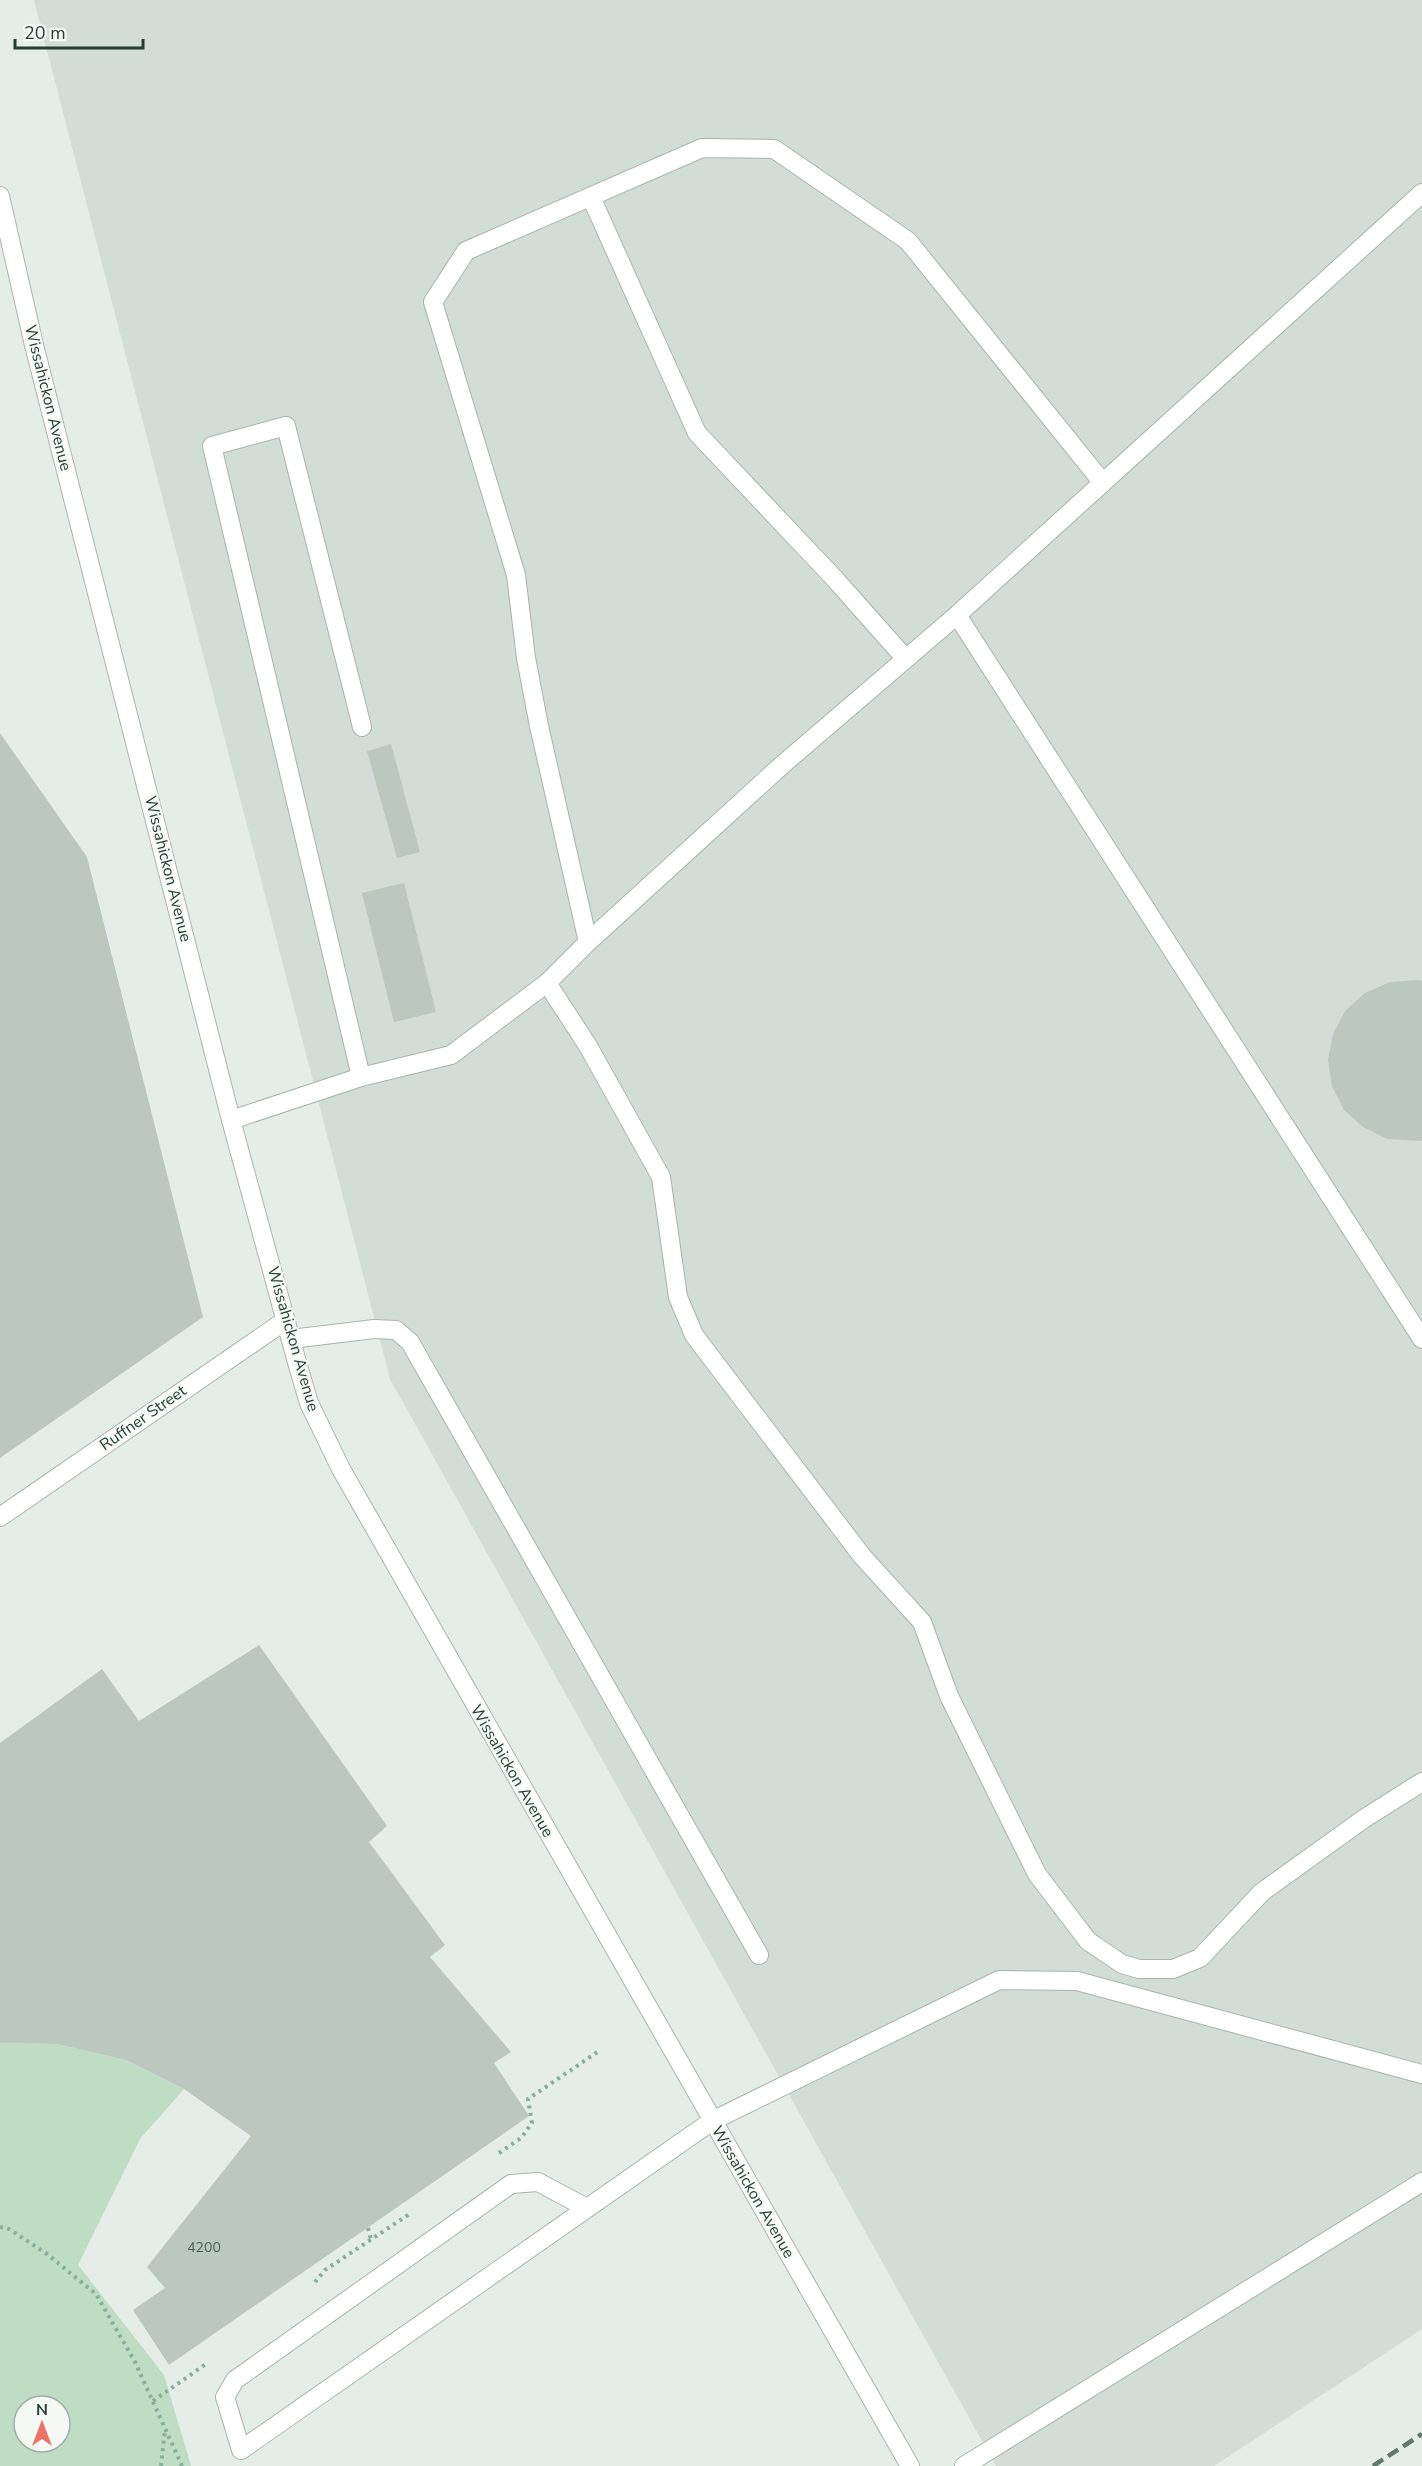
<svg xmlns="http://www.w3.org/2000/svg" width="1422" height="2466" font-family="'Nunito Sans',sans-serif">
  <style>
    .built { fill: #d2ddd7 }
    .green { fill: #beddc2; fill-rule: evenodd }
    .building { fill: #bac8c0 }
    .lines { fill: none; stroke-linecap: round; stroke-linejoin: round }
    .minor-casing { stroke: #a7b5ae; stroke-width: 20 }
    .path { stroke: #86af9c; stroke-width: 4; stroke-dasharray: 3 4.5; stroke-linecap: butt }
    .minor { stroke: #fff; stroke-width: 18 }
    .rail { stroke: #5f796e; stroke-width: 4.5; stroke-dasharray: 12 6; stroke-linecap: butt }
    .labels { text-anchor: middle; dominant-baseline: central; stroke-width: 4.5; stroke-linejoin: round; paint-order: stroke }
    .number-label { font-size: 14px; fill: #4a6056 }
    .street-label { font-size: 16px; fill: #243e33; stroke: #f5f9f6 }
  </style>
  <rect width="100%" height="100%" fill="#e4ede8"/>
  <!-- built -->
  <polygon class="built" points="34,0 1422,0 1422,2329 1214,2466 996,2466 390,1379"/>
  <!-- green -->
  <path class="green" d="M0 2043 57 2044 126 2060 184 2089 140 2139 78 2265 164 2375 191 2466H0ZM24 2406H60V2442H24Z"/>
  <!-- building -->
  <g class="building">
    <polygon points="0,733 87,857 203,1317 0,1458"/>
    <polygon points="391,744 420,852 397,858 367,751"/>
    <polygon points="404,883 436,1012 394,1022 362,893"/>
    <polygon points="1418,980 1422,981 1422,1141 1387,1139 1363,1127 1344,1110 1332,1086 1328,1060 1333,1034 1345,1011 1365,993 1390,982"/>
    <polygon points="259,1645 387,1826 369,1842 445,1945 430,1957 511,2052 494,2063 529,2116 169,2365 133,2310 165,2288 147,2267 251,2136 184,2089 126,2060 57,2044 0,2043 0,1743 102,1669 139,1721"/>
  </g>
  <g class="lines">
    <!-- minor casing -->
    <g class="minor-casing">
      <g id="minor">
        <polyline points="0,196 34,345 231,1120 298,1366 309,1403 341,1469 910,2466"/>
        <polyline points="591,197 697,433 834,578 905,658"/>
        <polyline points="957,615 1422,1339"/>
        <polyline points="588,942 539,726 526,658 516,575 433,302 466,251 702,148 774,149 908,241 1103,483"/>
        <polyline points="547,983 588,1046 661,1177 678,1297 694,1335 862,1556 922,1622 949,1696 1037,1874 1088,1941 1122,1964 1139,1969 1173,1969 1200,1958 1262,1892 1365,1818 1422,1782"/>
        <polyline points="361,1077 212,446 286,426 362,727"/>
        <polyline points="231,1120 361,1077 451,1055 547,983 588,942 782,765 957,615 1422,193"/>
        <polyline points="291,1339 374,1329 396,1330 410,1342 759,1955"/>
        <polyline points="0,1517 286,1320"/>
        <polyline points="585,2207 538,2182 511,2184 235,2380 225,2397 241,2450 712,2121 999,1980 1077,1981 1422,2074"/>
        <polyline points="964,2466 1422,2182"/>
      </g>
    </g>
    <!-- path -->
    <g class="path">
      <polyline points="499,2153 521,2138 532,2123 528,2099 599,2051"/>
      <polyline points="0,2227 9,2229 47,2254 96,2294 135,2362 182,2466"/>
      <polyline points="368,2228 371,2240"/>
      <polyline points="315,2282 325,2270 411,2213"/>
      <polyline points="153,2401 206,2364"/>
      <polyline points="161,2466 165,2429"/>
    </g>
    <!-- minor -->
    <use href="#minor" class="minor"/>
    <!-- rail -->
    <polyline class="rail" points="1373,2466 1422,2434"/>
  </g>
  <g class="labels">
    <!-- number labels -->
    <g class="number-label">
      <text x="204" y="2247">4200</text>
    </g>
    <!-- street labels -->
    <g class="street-label">
      <text transform="translate(48 398) rotate(76)">Wissahickon Avenue</text>
      <text transform="translate(168 869) rotate(76)">Wissahickon Avenue</text>
      <text transform="translate(293 1339) rotate(74)">Wissahickon Avenue</text>
      <text transform="translate(143 1418) rotate(-35)">Ruffner Street</text>
      <text transform="translate(512 1771) rotate(60)">Wissahickon Avenue</text>
      <text transform="translate(753 2192) rotate(60)">Wissahickon Avenue</text>
    </g>
  </g>
  <!-- north arrow -->
  <g transform="translate(42 2424)"><circle r="28" fill="#f5f9f6" stroke="#a1aea8" stroke-width="1.5"/>
  <path d="M0-4.5L10 22L0 15L-10 22Z" fill="#eb7264"/>
  <text y="-9" font-size="16" font-weight="bold" text-anchor="middle" fill="#243e33">N</text>
  </g>
  <!-- scale -->
  <path d="M15 39v9h128v-9" fill="none" stroke="#243e33" stroke-width="3"/>
  <text x="24" y="39" font-size="18" fill="#243e33" stroke="#f5f9f6" stroke-width="4.5" paint-order="stroke">20 m</text>
</svg>
